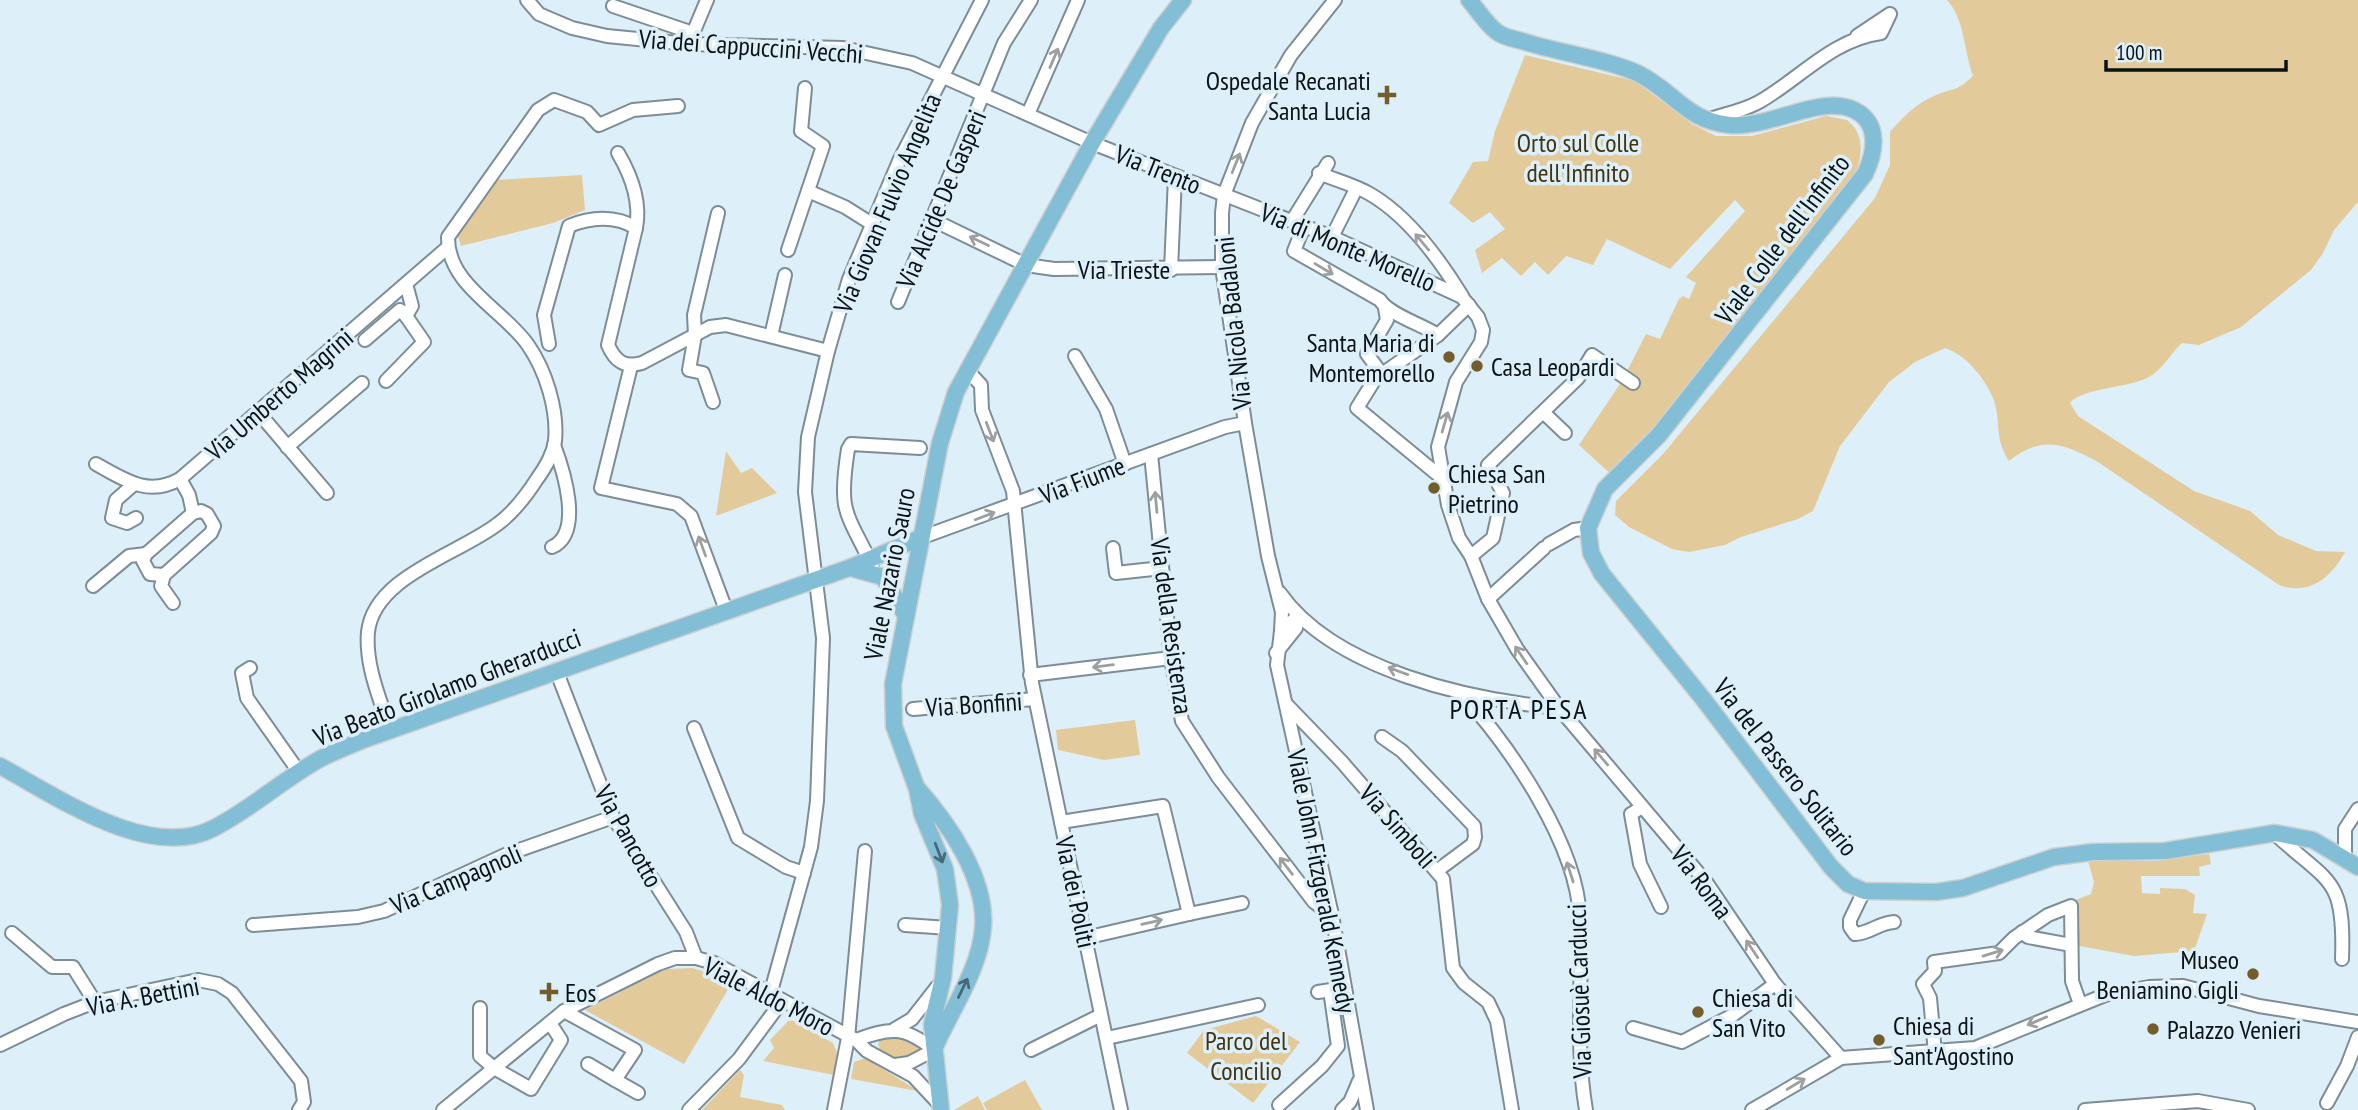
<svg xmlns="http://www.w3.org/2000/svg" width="2358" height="1110" font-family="'PT Sans Narrow',sans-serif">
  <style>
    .green { fill: #e3ca9b }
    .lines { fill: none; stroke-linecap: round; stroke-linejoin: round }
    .minor-casing { stroke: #7c8d96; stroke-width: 16 }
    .major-casing { stroke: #ced0d0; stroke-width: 19 }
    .minor { stroke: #fff; stroke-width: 12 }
    .major { stroke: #83bed7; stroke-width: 16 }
    .oneway { stroke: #9da0a1 }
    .oneway2 { stroke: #476876 }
    .poi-dot { fill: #745d2d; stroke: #ddeff9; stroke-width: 2.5 }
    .labels { text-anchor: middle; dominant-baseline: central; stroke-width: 7; stroke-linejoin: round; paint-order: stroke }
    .street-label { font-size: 26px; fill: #0b1215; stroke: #ddeff9 }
    .poi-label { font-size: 26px; fill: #0b1215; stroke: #ddeff9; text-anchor: start }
    .park-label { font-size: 26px; fill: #43330f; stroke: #ddeff9 }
    .neighbourhood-label { font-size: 28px; letter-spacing: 2px; fill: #0b1215; stroke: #ddeff9 }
  </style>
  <rect width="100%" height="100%" fill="#ddeff9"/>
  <!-- green -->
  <g class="green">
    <path d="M1947 0H2358V202L2334 230 2323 253 2311 270 2241 327 2199 345 2182 343C2169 355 2163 370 2147 378 2127 388 2082 388 2070 403L2078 416 2194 491 2250 511 2278 535 2316 551 2345 552C2331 578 2309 596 2279 585L2098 462C2063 443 2042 435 2009 461 1993 436 2002 421 1993 398 1984 377 1966 355 1945 348L1915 362 1889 382 1840 446 1813 511 1798 519 1741 537 1725 545 1689 552 1672 549 1629 527 1615 515 1616 501 1663 454 1875 198 1890 165V132C1903 117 1915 104 1934 96 1954 87 1955 93 1973 76 1964 51 1965 20 1947 0Z"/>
    <path d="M1525 55 1635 81 1692 124 1716 136H1752L1826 116 1847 120C1864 133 1863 153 1856 172L1764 300 1614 477 1579 445 1622 381 1646 334 1660 339 1679 299 1683 296 1689 299 1696 283 1686 277 1745 211 1735 200 1670 269 1607 239 1593 265 1566 256 1548 275 1535 262 1521 276 1502 258 1482 273 1475 250 1505 229 1490 212 1473 223 1449 203 1473 162 1488 161 1495 131Z"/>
    <polygon points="582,175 585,210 553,223 461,246 458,236 496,180"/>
    <polygon points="726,451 741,473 752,468 777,493 716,516"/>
    <polygon points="1135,720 1140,755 1104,760 1058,750 1056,730"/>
    <polygon points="2209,854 2211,864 2199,867 2200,876 2141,876 2142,893 2160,894 2160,888 2185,889 2195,895 2193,913 2207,914 2194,951 2134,956 2074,945 2073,901 2091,894 2094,882 2088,861 2154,861"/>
    <polygon points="692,968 706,972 730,986 684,1064 585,1010 656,974 667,969"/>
    <polygon points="1256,1016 1300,1042 1253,1103 1187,1053 1204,1030"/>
    <polygon points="790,1019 833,1043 837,1053 834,1075 763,1061 774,1048 770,1040"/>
    <polygon points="899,1035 919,1046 920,1053 896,1059 881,1052 878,1044 880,1040"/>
    <polygon points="866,1058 918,1091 851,1079 854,1062"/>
    <polygon points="740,1070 744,1075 740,1097 782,1105 785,1110 702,1110"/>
    <polygon points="1025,1080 1042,1110 987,1110 983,1103"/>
    <polygon points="978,1096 985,1110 954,1110"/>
  </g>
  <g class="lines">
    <!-- minor casing -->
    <g class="minor-casing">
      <g id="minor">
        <polyline points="527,0 539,14 572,28 607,36 688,44 843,48 912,63 1092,143 1332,237 1462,297 1478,317 1483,330 1481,342 1456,382 1438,447 1448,505 1459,538 1471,556 1488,599 1517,649 1559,708 1706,882 1775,984 1841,1058"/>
        <polyline points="613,6 693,33"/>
        <polyline points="691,38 707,0"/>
        <polyline points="1028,114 1078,0"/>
        <path d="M1707 120C1724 114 1743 111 1759 102 1801 78 1831 40 1881 33L1890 14 1857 36"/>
        <path d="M618 153C631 175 641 202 636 228"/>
        <path d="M1319 173C1335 180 1355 185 1370 194 1408 216 1440 260 1462 296"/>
        <polyline points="808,191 845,207 872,224"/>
        <polyline points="931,219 1026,265 1054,269 1222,267"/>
        <polyline points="1292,221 1328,163"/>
        <path d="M1304 226 1294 251 1380 300C1388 314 1423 325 1438 335"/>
        <polyline points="1332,237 1356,189"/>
        <polyline points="788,250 823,146 801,131 805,88"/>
        <polyline points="1171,270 1175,177"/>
        <polyline points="898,302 1004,43 1031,0"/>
        <polyline points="771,336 785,275"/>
        <polyline points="365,340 400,310 406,316 412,306 406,284"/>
        <path d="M549 344 544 315 569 226C590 217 616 215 636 228L608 345C615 361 624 368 642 363L710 327 726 325 828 351"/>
        <polyline points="1075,356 1106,409 1125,464"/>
        <polyline points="631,366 601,488 677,504 691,516 726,610"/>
        <polyline points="968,371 981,385 982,410 1013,491 1032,683 1121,1110"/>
        <polyline points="1381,373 1367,354 1387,320 1385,308"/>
        <polyline points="386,381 424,342 406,316"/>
        <polyline points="713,402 703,373 689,370 695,335 694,315 718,213"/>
        <polyline points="258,412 327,493"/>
        <polyline points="1544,413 1565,433"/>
        <polyline points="287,447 362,383"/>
        <polyline points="1151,454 1171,658 1182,721 1218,777 1314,902 1332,915"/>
        <path d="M96 464C125 480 148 497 180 479L447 248"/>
        <polyline points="1442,478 1357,408 1375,379 1438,335 1469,305"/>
        <polyline points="180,479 189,495 193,513"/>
        <polyline points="133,485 116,500 112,518 127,523 136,518"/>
        <polygon points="201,511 207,514 214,526 211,533 164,575 150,574 143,561 146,554 193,513"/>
        <polyline points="920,538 1225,427 1245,423"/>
        <polyline points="1549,544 1574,530 1588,528"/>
        <path d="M552 547C584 533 563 469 554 445"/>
        <polyline points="1113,548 1116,573 1162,568"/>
        <polyline points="1471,556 1493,538 1503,493 1488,465 1578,378 1592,355 1633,383"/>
        <path d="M872 565C846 511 838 513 848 449L851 444 920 448"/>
        <polyline points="164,575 161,586 173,603"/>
        <polyline points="93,586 129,556 146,554"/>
        <path d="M1280 593C1334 670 1470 700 1559 708"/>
        <polyline points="1488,599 1544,548"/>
        <polyline points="1298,616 1281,631 1277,665 1332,915 1367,1110"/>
        <polyline points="1281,631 1282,612 1268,556 1245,423 1222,267 1222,213 1224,195 1252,123 1291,55 1335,0"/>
        <polyline points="1276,653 1296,628 1298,616"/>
        <polyline points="250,668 242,673 247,698 299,772"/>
        <polyline points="556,670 613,817 686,932 696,958"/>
        <polyline points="1030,675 1171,658"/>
        <path d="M1462 694C1511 748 1577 844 1580 918 1583 982 1575 1046 1586 1110"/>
        <polyline points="1286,704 1342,762 1443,879 1453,968 1464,983 1488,1002 1497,1021 1512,1110"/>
        <polyline points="913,709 1035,699"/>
        <polyline points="694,728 738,838 786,867 804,873"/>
        <path d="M390 730C380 699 365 665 368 632 374 576 460 554 499 523 515 511 526 496 537 479 545 468 553 455 555 441 558 410 546 371 528 345 504 310 447 285 448 237L538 110 554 100 587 112 599 125 633 110 678 106"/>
        <polyline points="1382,737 1402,751 1474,826 1475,837 1473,844 1438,870"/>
        <polyline points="1642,807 1631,814 1640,864 1661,907"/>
        <polyline points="1061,822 1163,806 1189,914 1085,938"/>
        <path d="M2275 834C2329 884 2345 876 2342 959"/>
        <polyline points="2345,858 2345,829 2358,809"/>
        <path d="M1864 891 1850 920V927L1855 934C1871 933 1878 923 1894 922"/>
        <polyline points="1189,914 1242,903"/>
        <polyline points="253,925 358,917 384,911 505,855 613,817"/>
        <polyline points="905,925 949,928"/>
        <polyline points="2022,932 2028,937 2071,945"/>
        <polyline points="12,933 52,967 73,967 95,1002"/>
        <polyline points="770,995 811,847 817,801 823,638 805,492 808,437 828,351 849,279 899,161 982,0"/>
        <polyline points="480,1008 480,1056 494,1068 531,1089 561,1040 550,1023"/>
        <polyline points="564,1011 635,1050 615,1080 638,1093"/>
        <polyline points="1633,1028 1682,1042 1733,1015 1775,984"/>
        <polyline points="895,1029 912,1019 937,987"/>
        <polyline points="1107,1038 1258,1005"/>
        <path d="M856 1040C890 1027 905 1026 934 1050L909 1063 895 1065"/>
        <polyline points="0,1045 64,1014 95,1002 198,980 218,984 232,993 301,1081 304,1102 299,1110"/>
        <polyline points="1031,1050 1101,1015"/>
        <polyline points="1935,1053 1930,998 1923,984 1935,971 1934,962 1999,953 2014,938 2048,915 2071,906 2072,981 2080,1004"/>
        <polyline points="588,1064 615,1080"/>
        <polyline points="2327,1103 2347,1066 2358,1037"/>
        <polyline points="1279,1105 1322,1066 1338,1046 1331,997 1344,988 1318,992"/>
        <polyline points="443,1110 564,1011 658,964 675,958 696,958 714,963 856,1040 867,1051 913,1076 940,1105"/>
        <polyline points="689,1110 739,1059 782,1001"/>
        <polyline points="834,1110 848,1038 865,851"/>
        <polyline points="1342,1110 1350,1102 1359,1081"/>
        <polyline points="1752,1110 1841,1058 1975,1048 2105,995 2149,987 2183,986 2259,1006 2358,1022"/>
        <polyline points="2085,1110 2198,1101 2248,1110"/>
      </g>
    </g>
    <!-- major casing -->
    <g class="major-casing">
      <g id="major">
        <path d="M1469 0C1477 9 1487 25 1497 32 1503 37 1514 39 1522 41 1555 52 1611 60 1639 74 1675 92 1686 121 1730 125 1769 129 1820 94 1854 110 1881 123 1875 153 1865 174L1659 435 1605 489 1588 528 1591 553 1602 574 1704 700 1831 867 1848 884 1864 891 1936 892 1963 888 2054 857 2093 852 2165 851 2275 833 2313 840 2358 867"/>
        <polyline points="851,568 883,577 906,616"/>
        <path d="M0 766C56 796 148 861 212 829 250 810 282 780 320 759 333 752 349 746 363 740L849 568 920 538"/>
        <path d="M918 789C949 824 987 879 983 928 980 969 951 1010 935 1047"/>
        <polyline points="941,1110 932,1024 943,978 950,905 945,869 922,814 917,789 894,726 893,684 940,443 956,392 1092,143 1161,28 1183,0"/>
      </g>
    </g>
    <!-- minor -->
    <use href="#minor" class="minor"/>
    <!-- major -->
    <use href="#major" class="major"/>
  </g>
  <!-- one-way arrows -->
  <defs><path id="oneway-shaft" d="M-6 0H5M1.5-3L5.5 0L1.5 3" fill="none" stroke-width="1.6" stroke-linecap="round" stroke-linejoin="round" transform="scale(1.75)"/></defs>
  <g class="oneway">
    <use href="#oneway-shaft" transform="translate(1054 58) rotate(-67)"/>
    <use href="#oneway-shaft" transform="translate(1236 163) rotate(-68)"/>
    <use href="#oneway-shaft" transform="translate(979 241) rotate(-154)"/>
    <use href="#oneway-shaft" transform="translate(1422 242) rotate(-130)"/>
    <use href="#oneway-shaft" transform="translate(1324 269) rotate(31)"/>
    <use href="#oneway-shaft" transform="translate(1445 422) rotate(-74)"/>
    <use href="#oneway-shaft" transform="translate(990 432) rotate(69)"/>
    <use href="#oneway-shaft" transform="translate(1156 502) rotate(-95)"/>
    <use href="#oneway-shaft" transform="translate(985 516) rotate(-21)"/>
    <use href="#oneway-shaft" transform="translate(702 546) rotate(-110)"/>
    <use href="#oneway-shaft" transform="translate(1521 655) rotate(-124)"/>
    <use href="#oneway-shaft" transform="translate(1103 666) rotate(173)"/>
    <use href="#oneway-shaft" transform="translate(1398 671) rotate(-160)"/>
    <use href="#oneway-shaft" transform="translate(1601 757) rotate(-130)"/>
    <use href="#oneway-shaft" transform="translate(1286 866) rotate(-128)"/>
    <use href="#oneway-shaft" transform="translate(1570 872) rotate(-108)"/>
    <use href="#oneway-shaft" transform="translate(1152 922) rotate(-13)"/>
    <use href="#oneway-shaft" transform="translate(1752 949) rotate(-124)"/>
    <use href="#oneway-shaft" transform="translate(1993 953) rotate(-17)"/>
    <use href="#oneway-shaft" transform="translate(2037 1021) rotate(157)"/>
    <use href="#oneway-shaft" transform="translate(1796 1084) rotate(-31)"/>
  </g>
  <g class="oneway2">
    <use href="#oneway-shaft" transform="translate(939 853) rotate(69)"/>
    <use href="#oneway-shaft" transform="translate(963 988) rotate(-64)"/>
  </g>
  <!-- markers -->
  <g class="poi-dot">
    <path d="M1383.5 84.5h7v7h7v7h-7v7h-7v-7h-7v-7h7z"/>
    <circle cx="1449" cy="357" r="7"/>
    <circle cx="1477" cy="366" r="7"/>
    <circle cx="1434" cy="488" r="7"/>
    <circle cx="2253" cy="974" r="7"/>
    <path d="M545.5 981.5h7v7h7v7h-7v7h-7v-7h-7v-7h7z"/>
    <circle cx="1698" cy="1012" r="7"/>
    <circle cx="2153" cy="1029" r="7"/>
    <circle cx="1879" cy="1040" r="7"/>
  </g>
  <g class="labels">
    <!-- street labels -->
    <g class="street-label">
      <text transform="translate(751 46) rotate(4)">Via dei Cappuccini Vecchi</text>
      <text transform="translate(1158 169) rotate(22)">Via Trento</text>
      <text transform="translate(941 199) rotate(-67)">Via Alcide De Gasperi</text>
      <text transform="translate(887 203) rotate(-67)">Via Giovan Fulvio Angelita</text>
      <text transform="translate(1782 239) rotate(-53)">Viale Colle dell'Infinito</text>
      <text transform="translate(1348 247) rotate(23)">Via di Monte Morello</text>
      <text x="1124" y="269">Via Trieste</text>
      <text transform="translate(1233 323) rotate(-96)">Via Nicola Badaloni</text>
      <text transform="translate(279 394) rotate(-41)">Via Umberto Magrini</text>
      <text transform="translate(1082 480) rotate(-21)">Via Fiume</text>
      <text transform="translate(889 574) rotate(-79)">Viale Nazario Sauro</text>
      <text transform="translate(1172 626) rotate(82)">Via della Resistenza</text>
      <text transform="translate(447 687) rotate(-21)">Via Beato Girolamo Gherarducci</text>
      <text transform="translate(974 704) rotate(-4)">Via Bonfini</text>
      <text transform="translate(1786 767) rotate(52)">Via del Passero Solitario</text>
      <text transform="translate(1398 826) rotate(49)">Via Simboli</text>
      <text transform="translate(629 836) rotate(61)">Via Pancotto</text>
      <text transform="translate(456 879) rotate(-23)">Via Campagnoli</text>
      <text transform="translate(1322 881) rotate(79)">Viale John Fitzgerald Kennedy</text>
      <text transform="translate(1702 882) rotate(53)">Via Roma</text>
      <text transform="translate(1076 892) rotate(78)">Via dei Politi</text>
      <text transform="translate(1579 991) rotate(-92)">Via Giosuè Carducci</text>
      <text transform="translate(143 996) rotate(-11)">Via A. Bettini</text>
      <text transform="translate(769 996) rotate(27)">Viale Aldo Moro</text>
    </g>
    <!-- poi labels -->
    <g class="poi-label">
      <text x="1371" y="80" text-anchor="end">Ospedale Recanati<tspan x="1371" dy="30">Santa Lucia</tspan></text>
      <text x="1435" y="342" text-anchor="end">Santa Maria di<tspan x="1435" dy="30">Montemorello</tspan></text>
      <text x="1491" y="366">Casa Leopardi</text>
      <text x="1448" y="473">Chiesa San<tspan x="1448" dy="30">Pietrino</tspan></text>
      <text x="2239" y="959" text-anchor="end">Museo<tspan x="2239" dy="30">Beniamino Gigli</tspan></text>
      <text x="565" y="992">Eos</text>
      <text x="1712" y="997">Chiesa di<tspan x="1712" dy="30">San Vito</tspan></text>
      <text x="1893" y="1025">Chiesa di<tspan x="1893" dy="30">Sant'Agostino</tspan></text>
      <text x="2167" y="1029">Palazzo Venieri</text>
    </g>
    <!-- park labels -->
    <g class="park-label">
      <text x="1578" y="142">Orto sul Colle<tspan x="1578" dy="30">dell'Infinito</tspan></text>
      <text x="1246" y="1040">Parco del<tspan x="1246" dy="30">Concilio</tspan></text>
    </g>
    <!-- neighbourhood labels -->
    <g class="neighbourhood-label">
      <text x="1519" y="708">PORTA PESA</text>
    </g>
  </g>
  <!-- scale -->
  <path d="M2106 60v10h180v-10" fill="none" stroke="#0b1215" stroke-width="3.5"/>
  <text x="2116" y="60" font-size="21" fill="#0b1215" stroke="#ddeff9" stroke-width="5" paint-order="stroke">100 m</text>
</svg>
